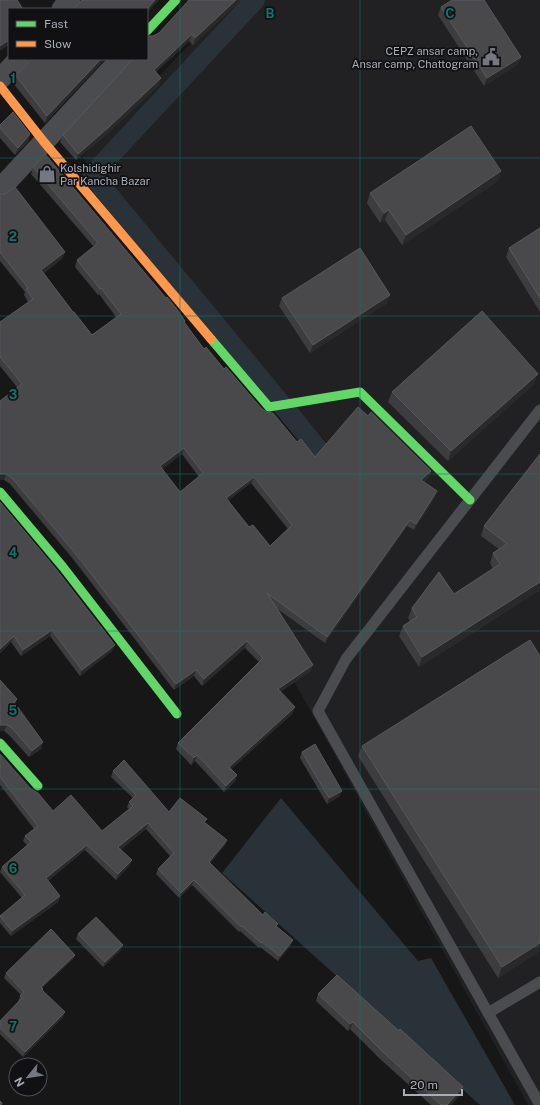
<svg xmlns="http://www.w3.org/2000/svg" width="540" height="1105" font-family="'Public Sans',sans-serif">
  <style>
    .built { fill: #212123 }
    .water { fill: #2a3239 }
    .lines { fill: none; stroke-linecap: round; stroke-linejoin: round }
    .canal { stroke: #2a3239; stroke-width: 20 }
    .lane { stroke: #4b4c50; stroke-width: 11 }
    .street { stroke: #4b4c50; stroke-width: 21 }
    .fast { stroke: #63d668; stroke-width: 9 }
    .slow { stroke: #ff974d; stroke-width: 9 }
    .wall { fill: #3d3d3f; fill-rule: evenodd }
    .shaded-wall { fill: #29292a }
    .building { fill: #49494c; stroke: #58595d; fill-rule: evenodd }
    .grid { fill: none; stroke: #0f766e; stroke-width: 1; stroke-opacity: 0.55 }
    .labels { text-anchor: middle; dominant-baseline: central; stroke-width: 3.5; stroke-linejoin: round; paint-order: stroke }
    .poi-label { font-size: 11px; fill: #a8adb8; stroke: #111113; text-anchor: end }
    .grid-label { font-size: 13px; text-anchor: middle; font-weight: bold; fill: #0f766e; stroke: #111113; stroke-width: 3.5; stroke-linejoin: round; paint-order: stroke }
  </style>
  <rect width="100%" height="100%" fill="#171717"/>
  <!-- built -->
  <polygon class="built" points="232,0 540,0 540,1105 528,1105 264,627 383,503 301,414 82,157"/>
  <!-- water -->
  <polygon class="water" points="281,798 418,961 431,958 515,1105 480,1105 222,873"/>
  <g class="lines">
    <!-- canal -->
    <polyline class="canal" points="255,0 92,175 334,468"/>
    <!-- lane -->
    <g class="lane">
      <polyline points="488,1013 540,982"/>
      <polyline points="540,1105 318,711 346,659 540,410"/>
    </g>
    <!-- street -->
    <g class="street">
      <polyline points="62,9 70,0"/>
      <polyline points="0,79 19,59"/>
      <polyline points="0,189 121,59"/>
    </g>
    <!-- fast -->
    <g class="fast">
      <polyline points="147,31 176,0"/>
      <polyline points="211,339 269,407 360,392 470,500"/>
      <polyline points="0,492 63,567 177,714"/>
      <polyline points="0,743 38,786"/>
    </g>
    <!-- slow -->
    <polyline class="slow" points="0,86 44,142 211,339"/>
  </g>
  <!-- wall -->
  <g class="wall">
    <polygon points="188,0 241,0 193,45 189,41 156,72 159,85 107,134 76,160 60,142 63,135 133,60 133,59 147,59 153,36 159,33 188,2"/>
    <polygon points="441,7 521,57 518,64 484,86 438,15"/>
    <polygon points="30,59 105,59 45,123 13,83 16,76 30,60"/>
    <polygon points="0,125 30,134 28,142 15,155 0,138"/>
    <path d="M33 167 185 323 204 349 224 369 262 409 297 442 315 457 431 471 429 477 424 482 435 497 414 530 407 526 325 643 276 608 311 671 280 692 295 707 292 714 231 769 237 775 235 781 224 792 195 761 191 765 176 749 178 743 259 662 245 648 202 686 194 676 174 690 73 559 10 484 4 480H0V401L17 387 0 366V322L28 302 24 295 25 292 0 261V194L63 258 44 273 73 312 92 335 116 317 99 294 98 295 75 267 77 260 94 247 31 174ZM182 454 199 477 180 492 162 469ZM251 483 288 529 270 546 249 527 228 500Z"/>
    <polygon points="498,181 402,245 385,220 380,223 367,203 370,193"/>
    <polygon points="540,225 540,312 506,257 509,248 539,229"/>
    <polygon points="390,295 387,303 310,353 279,306 282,298"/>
    <polygon points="534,384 448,461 388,402 392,392"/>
    <polygon points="540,454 540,590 419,667 399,636 403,626 410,621 408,618 412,608 454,594 493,569 490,563 493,553 499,549 481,536 484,526"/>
    <polygon points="0,502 112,651 80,676 50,636 21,656 11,642 0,653"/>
    <polygon points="540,656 540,951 498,978 358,756 362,746"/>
    <polygon points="0,680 17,699 15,704 43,742 41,749 29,757 9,735 4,731 0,731"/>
    <polygon points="302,752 340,796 327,804 300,758"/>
    <polygon points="0,754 31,789 53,811 102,831 129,809 127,807 129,802 133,798 111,777 113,771 169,812 205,823 227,840 225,845 210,863 263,915 277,927 291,945 278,961 260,947 259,948 240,931 239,932 192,885 179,898 156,874 158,869 170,856 146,829 121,849 130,865 116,880 85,850 48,881 60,896 58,902 11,936 0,923 0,916 22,898 0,872 2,867 27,845 23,841 25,836 34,829 0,785"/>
    <polygon points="78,934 121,950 103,967 76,939"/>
    <polygon points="75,955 73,959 42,988 43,989 43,990 63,1017 23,1057 0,1034 0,1021 19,1002 18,1001 21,995 4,978 6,973"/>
    <polygon points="318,994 461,1094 451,1105 431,1105 379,1058 350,1029 348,1031 316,1001"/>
  </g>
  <!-- shaded-wall -->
  <g class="shaded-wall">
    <polygon points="155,0 159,0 147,13 147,9"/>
    <polygon points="236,0 241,0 193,45 195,38"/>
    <polygon points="192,34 189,41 151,77 154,70"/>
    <polygon points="9,40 9,45 0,51 0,46"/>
    <polygon points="521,57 518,64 484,86 487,78"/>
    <polygon points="101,59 105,59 45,123 47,116"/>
    <polygon points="161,78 159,85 107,134 76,160 78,154"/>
    <polygon points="30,134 28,142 15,155 18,148"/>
    <polygon points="501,171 498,181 402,245 406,235"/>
    <polygon points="389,210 385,220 380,223 384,213"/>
    <polygon points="65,252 63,258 39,277 41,270"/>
    <polygon points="390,295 387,303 310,353 313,345"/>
    <polygon points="538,374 534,384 448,461 451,451"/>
    <polygon points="184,448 182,454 158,473 160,466"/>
    <polygon points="431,471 429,477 419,486 421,480"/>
    <polygon points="0,474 6,474 4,480 0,480"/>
    <polygon points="254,477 251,483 224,504 226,498"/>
    <polygon points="437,491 435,497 414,530 416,524"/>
    <polygon points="410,520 407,526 325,643 327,637"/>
    <polygon points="540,582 540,590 419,667 422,657"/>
    <polygon points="52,630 50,636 21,656 23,650"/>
    <polygon points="14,636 11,642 0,653 0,649"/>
    <polygon points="247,641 245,648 202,686 204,679"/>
    <polygon points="115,645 112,651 80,676 82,670"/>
    <polygon points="313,665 311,671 276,695 278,689"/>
    <polygon points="196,670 194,676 174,690 176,684"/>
    <polygon points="295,707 292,714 227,773 229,767"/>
    <polygon points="0,725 7,725 4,731 0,731"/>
    <polygon points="43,742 41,749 29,757 32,751"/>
    <polygon points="197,755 195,761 191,765 194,758"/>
    <polygon points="237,775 235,781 224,792 226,786"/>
    <polygon points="342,791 340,796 327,804 329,798"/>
    <polygon points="148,823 146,829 117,853 118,847"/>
    <polygon points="227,840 225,845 207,867 209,862"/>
    <polygon points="87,845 85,850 44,884 46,878"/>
    <polygon points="132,860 130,865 116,880 118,874"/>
    <polygon points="194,880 192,885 179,898 181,893"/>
    <polygon points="60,896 58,902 11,936 12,931"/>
    <polygon points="293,940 291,945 278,961 280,956"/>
    <polygon points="540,943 540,951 498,978 502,967"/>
    <polygon points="123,945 121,950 103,967 105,962"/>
    <polygon points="75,955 73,959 39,991 41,987"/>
    <polygon points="65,1012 63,1017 23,1057 25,1052"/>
    <polygon points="353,1022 350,1029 348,1031 350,1024"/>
    <polygon points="463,1087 461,1094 451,1105 447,1105"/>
  </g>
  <!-- building -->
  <g class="building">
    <polygon points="0,0 17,0 23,9 9,9 9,40 0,46"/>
    <polygon points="82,0 155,0 147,9 74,9"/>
    <polygon points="189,0 236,0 195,38 192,34 154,70 161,78 109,127 78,154 63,135 133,59 147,59 147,36 153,36 159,33"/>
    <polygon points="452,0 484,0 521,57 487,78 441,7"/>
    <polygon points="32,59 101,59 47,116 16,76"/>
    <polygon points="13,112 30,134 18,148 0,128 0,125"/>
    <polygon points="471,126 501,171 406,235 389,210 384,213 370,193"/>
    <path d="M45 154 166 298 167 297 176 308 185 321 184 322 204 349 206 347 224 369 226 367 262 409 267 412 273 413 297 442 301 439 315 457 358 407 368 416 371 412 431 471 421 480 437 491 416 524 410 520 327 637 267 593 313 665 278 689 295 707 229 767 237 775 226 786 197 755 194 758 178 743 263 658 247 641 204 679 196 670 176 684 75 553 12 478 6 474H0V401L22 384 0 357V322L33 299 26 289 28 288 0 252V194H5L15 187 65 252 41 270 73 312H74L92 335 121 314 101 288 100 289 77 260 98 243 33 167ZM184 448 203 473 180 492 160 466ZM254 477 292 525 270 546 253 525 249 527 226 498Z"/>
    <polygon points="540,228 540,298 509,248"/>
    <polygon points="360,248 390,295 313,345 282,298"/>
    <polygon points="482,311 538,374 451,451 392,392"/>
    <polygon points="540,454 540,582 422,657 403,626 417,617 412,608 439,572 454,594 500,564 493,553 507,544 484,526"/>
    <polygon points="0,502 56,569 115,645 82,670 52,630 23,650 14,636 0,649"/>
    <polygon points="530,640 540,656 540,943 502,967 362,746"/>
    <polygon points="0,680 17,699 14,702 43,742 32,751 12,728 7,725 0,725 0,723 1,722 0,720"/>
    <polygon points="315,744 342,791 329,798 302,752"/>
    <polygon points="0,754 31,789 38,793 53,811 71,795 102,831 133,806 129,802 136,795 113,771 124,760 169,812 180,798 207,819 204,822 227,840 209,862 263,915 265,912 278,924 276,926 293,940 280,956 262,942 261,943 242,926 241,927 194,880 181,893 158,869 174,853 148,823 118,847 132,860 118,874 87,845 46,878 60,896 12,931 0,916 25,895 2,867 31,842 25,836 38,826 0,777"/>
    <polygon points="96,917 123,945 105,962 78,934"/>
    <polygon points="51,929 75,955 41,987 43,989 42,990 65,1012 25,1052 0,1028 0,1021 22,998 20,996 24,992 6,973"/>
    <polygon points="337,975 399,1031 400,1029 463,1087 447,1105 441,1105 382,1051 353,1022 350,1024 318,994"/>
    <polygon points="0,1101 2,1103 1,1105 0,1105"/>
  </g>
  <!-- grid -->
  <path class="grid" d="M180 0V1105M360 0V1105M0 158H540M0 316H540M0 474H540M0 631H540M0 789H540M0 947H540"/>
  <!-- icons -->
  <defs>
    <g id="civic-bare" transform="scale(1.38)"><path d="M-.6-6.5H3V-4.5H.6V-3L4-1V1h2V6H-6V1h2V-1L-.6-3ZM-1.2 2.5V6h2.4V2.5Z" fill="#757880" stroke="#111113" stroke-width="2.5" paint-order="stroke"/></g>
    <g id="shop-bare" transform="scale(1.38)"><path d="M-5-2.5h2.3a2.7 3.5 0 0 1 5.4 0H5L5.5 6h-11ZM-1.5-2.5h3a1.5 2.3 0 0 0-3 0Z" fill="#757880" stroke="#111113" stroke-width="2.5" paint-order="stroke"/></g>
  </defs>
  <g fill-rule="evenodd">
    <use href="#civic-bare" x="491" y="57"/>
    <use href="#shop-bare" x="47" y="174"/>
  </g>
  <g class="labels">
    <!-- poi labels -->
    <g class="poi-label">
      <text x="478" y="51">CEPZ ansar camp,<tspan x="478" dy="13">Ansar camp, Chattogram</tspan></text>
      <text x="60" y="168" text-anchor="start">Kolshidighir<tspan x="60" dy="13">Par Kancha Bazar</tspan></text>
    </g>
  </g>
  <g class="grid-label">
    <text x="270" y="18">B</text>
    <text x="450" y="18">C</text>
    <text x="13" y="83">1</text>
    <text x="13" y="241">2</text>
    <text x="13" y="399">3</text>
    <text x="13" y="557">4</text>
    <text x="13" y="715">5</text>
    <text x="13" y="873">6</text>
    <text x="13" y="1031">7</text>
  </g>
  <!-- legend -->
  <rect x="8" y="8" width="140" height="52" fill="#111113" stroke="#4d4f55"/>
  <rect x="16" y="21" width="20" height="6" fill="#63d668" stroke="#4d4f55"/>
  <text x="44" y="28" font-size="12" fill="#a8adb8">Fast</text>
  <rect x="16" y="41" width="20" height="6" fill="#ff974d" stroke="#4d4f55"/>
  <text x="44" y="48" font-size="12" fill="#a8adb8">Slow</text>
  <!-- north arrow -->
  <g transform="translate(28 1077) rotate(240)"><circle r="19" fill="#111113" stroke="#4d4f55"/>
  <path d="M0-3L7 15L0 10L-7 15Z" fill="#757880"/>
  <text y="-6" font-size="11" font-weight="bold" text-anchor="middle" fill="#a8adb8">N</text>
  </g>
  <!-- scale -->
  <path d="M404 1089v6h58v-6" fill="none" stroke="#a8adb8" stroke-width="2"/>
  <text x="410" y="1089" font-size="12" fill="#a8adb8" stroke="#111113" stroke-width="3" paint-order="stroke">20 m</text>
</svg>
